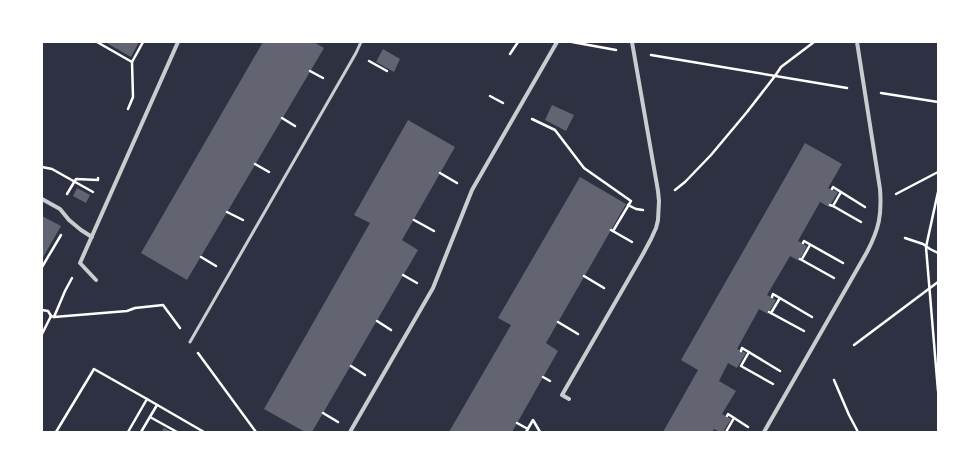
<svg xmlns="http://www.w3.org/2000/svg" width="980" height="474" font-family="Mulish,sans-serif">
  <style>
    .building { fill: #626471 }
    .lines { fill: none; stroke-linecap: round; stroke-linejoin: round }
    .path { stroke: #fff; stroke-width: 2.5 }
    .service { stroke: #caccd0; stroke-width: 3 }
    .minor { stroke: #caccd0; stroke-width: 4 }
  </style>
  <rect width="100%" height="100%" fill="#2d3142"/>
  <!-- building -->
  <g class="building">
    <polygon points="105,42 139,42 131,57"/>
    <polygon points="263,42 314,42 324,48 187,280 141,253"/>
    <polygon points="383,49 400,59 394,72 376,62"/>
    <polygon points="552,105 574,115 566,131 545,120"/>
    <polygon points="408,120 455,147 402,240 418,250 312,432 305,432 264,409 370,223 354,215"/>
    <polygon points="805,143 842,164 828,188 838,192 829,207 820,202 798,241 807,246 800,259 799,261 790,256 767,295 776,300 769,312 768,314 759,309 737,349 746,353 737,368 728,363 719,381 736,391 722,414 731,419 723,432 720,432 714,429 712,432 663,432 698,370 681,360"/>
    <polygon points="580,177 626,204 546,343 558,351 512,432 449,432 511,325 498,318"/>
    <polygon points="77,188 90,195 86,203 73,196"/>
    <polygon points="42,216 61,226 42,259"/>
    <polygon points="164,428 172,432 161,432"/>
  </g>
  <g class="lines">
    <!-- path -->
    <g class="path">
      <polyline points="97,42 132,62"/>
      <polyline points="572,42 616,50"/>
      <polyline points="510,54 518,42"/>
      <polyline points="651,55 847,88"/>
      <polyline points="369,61 387,71"/>
      <polyline points="310,71 323,78"/>
      <polyline points="881,93 938,102"/>
      <polyline points="490,96 503,103"/>
      <polyline points="128,109 133,97 132,62 143,42"/>
      <polyline points="282,118 295,126"/>
      <polyline points="532,119 555,130 584,168 631,201 613,231"/>
      <polyline points="255,164 269,172"/>
      <polyline points="42,167 52,169 93,192"/>
      <polyline points="440,173 457,183"/>
      <polyline points="832,189 833,187 865,207"/>
      <polyline points="675,190 685,182 711,155 747,112 775,76 781,67 814,42"/>
      <polyline points="938,192 926,247 938,391"/>
      <polyline points="67,194 76,179 98,180 98,178"/>
      <polyline points="896,194 938,172"/>
      <polyline points="628,205 636,209 643,210"/>
      <polyline points="830,205 833,206 861,222"/>
      <polyline points="833,206 841,192"/>
      <polyline points="227,212 243,220"/>
      <polyline points="414,220 434,231"/>
      <polyline points="611,230 632,242"/>
      <polyline points="905,238 923,244 930,249 938,253"/>
      <polyline points="803,243 804,241 843,263"/>
      <polyline points="201,257 216,266"/>
      <polyline points="800,259 834,278"/>
      <polyline points="802,259 810,245"/>
      <polyline points="42,267 61,235"/>
      <polyline points="403,275 417,283"/>
      <polyline points="584,276 604,288"/>
      <polyline points="772,297 773,294 812,317"/>
      <polyline points="42,310 48,311 51,316"/>
      <polyline points="769,312 804,331"/>
      <polyline points="771,313 780,298"/>
      <polyline points="54,317 65,291 72,278"/>
      <polyline points="377,321 391,330"/>
      <polyline points="558,322 578,334"/>
      <polyline points="42,334 51,316 54,317 127,311 135,308 163,305 180,328"/>
      <polyline points="854,345 938,282"/>
      <polyline points="741,351 742,348 780,371"/>
      <polyline points="749,352 741,366 773,384"/>
      <polyline points="198,353 256,432"/>
      <polyline points="351,366 365,375"/>
      <polyline points="543,377 550,381"/>
      <polyline points="834,380 849,415 858,432"/>
      <polyline points="323,413 338,422"/>
      <polyline points="727,416 728,414 748,427"/>
      <polyline points="150,417 177,432"/>
      <polyline points="517,423 528,429"/>
      <polyline points="56,432 94,369 147,399"/>
      <polyline points="128,432 147,399 204,432"/>
      <polyline points="141,432 157,405"/>
      <polyline points="526,432 533,420 540,432"/>
      <polyline points="726,432 734,418"/>
    </g>
    <!-- service -->
    <polyline class="service" points="190,342 356,53 361,42"/>
    <!-- minor -->
    <g class="minor">
      <polyline points="42,199 60,209 69,220 81,230 92,237"/>
      <polyline points="96,280 80,263 178,42"/>
      <polyline points="569,399 562,395 643,254 651,239 656,228 658,220 659,201 658,191 632,42"/>
      <polyline points="350,432 433,288 472,190 557,42"/>
      <path d="M764 432 867 252C879 229 882 215 880 189L857 42"/>
    </g>
  </g>
  <!-- border -->
  <rect width="980" height="474" fill="none" stroke="#ffffff" stroke-width="86"/>
</svg>
